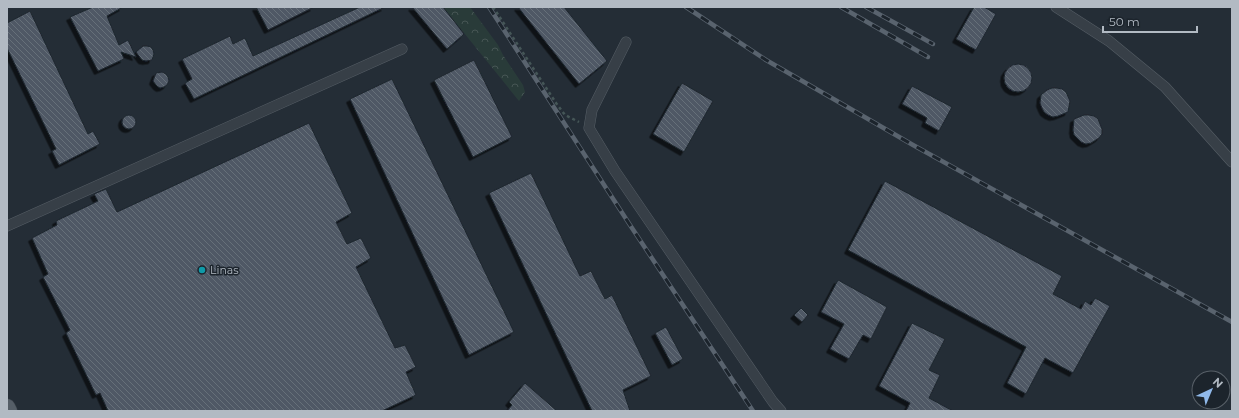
<svg xmlns="http://www.w3.org/2000/svg" width="1239" height="418" font-family="Montserrat,sans-serif">
  <style>
    .forest { fill: url(#forest-crowns) }
    .building { fill: url(#building-back-hatch); stroke: #1e262e; filter: url(#shadow) }
    .lines { fill: none; stroke-linecap: round; stroke-linejoin: round }
    .minor-casing { stroke: #555d65; stroke-width: 11 }
    .primary-casing { stroke: #404850; stroke-width: 17 }
    .path { stroke: #455657; stroke-width: 2.5; stroke-dasharray: 3 3; stroke-linecap: butt }
    .minor { stroke: #373f47; stroke-width: 10 }
    .primary { stroke: #555e67; stroke-width: 16 }
    .rail-casing { stroke: #59636e; stroke-width: 4.5 }
    .rail { stroke: #1c242c; stroke-width: 3; stroke-dasharray: 9; stroke-linecap: butt }
    .culture-dot { fill: #0f9aa8; stroke: #1c242c; stroke-width: 1.5 }
    .labels { text-anchor: middle; dominant-baseline: central; stroke-width: 3; stroke-linejoin: round; paint-order: stroke }
    .poi-label { font-size: 11px; fill: #b2bac3; stroke: #1c242c; text-anchor: start }
  </style>
  <defs>
    <pattern id="forest-crowns" width="20" height="18" patternUnits="userSpaceOnUse"><rect width="20" height="18" fill="#293b39"/><path d="M2 6a3 3 0 1 1 6 0M12 15a3 3 0 1 1 6 0" fill="none" stroke="#465554"/></pattern>
    <pattern id="building-back-hatch" width="6" height="6" patternUnits="userSpaceOnUse"><rect width="6" height="6" fill="#4f5965"/><path d="M-1 5l2 2M0 0l6 6M5-1l2 2" fill="none" stroke="#666f79"/></pattern>
    <filter id="shadow"><feDropShadow dx="-3.5" dy="3.5" stdDeviation="0" flood-color="#0009"/></filter>
  </defs>
  <rect width="100%" height="100%" fill="#242d36"/>
  <!-- forest -->
  <polygon class="forest" points="443,7 470,7 498,45 503,55 523,85 525,92 519,101"/>
  <!-- building -->
  <g class="building">
    <polygon points="93,7 123,7 107,16 119,45 128,40 136,57 121,52 124,59 98,71 70,17"/>
    <polygon points="256,7 314,7 268,30"/>
    <polygon points="360,7 385,7 194,99 185,83 192,79 182,59 230,36 233,44 245,38 253,56"/>
    <polygon points="412,7 443,7 464,34 447,49"/>
    <polygon points="518,7 564,7 607,61 579,84"/>
    <polygon points="974,7 984,7 996,14 976,50 956,39"/>
    <polygon points="30,11 88,134 93,131 100,144 59,165 52,151 56,149 7,48 7,23"/>
    <polygon points="143,46 147,46 151,47 153,50 154,54 152,60 146,61 142,60 136,52"/>
    <polygon points="474,60 512,137 473,157 434,80"/>
    <circle cx="1018" cy="78" r="14"/>
    <polygon points="162,72 166,74 168,77 169,81 167,85 164,87 160,88 157,86 153,81 156,73"/>
    <polygon points="392,79 514,332 469,355 350,99"/>
    <polygon points="682,83 713,101 684,152 653,134"/>
    <polygon points="912,86 952,107 939,131 925,123 927,118 902,104"/>
    <polygon points="1052,88 1057,88 1062,89 1066,92 1070,101 1068,112 1058,116 1053,117 1048,115 1044,112 1042,108 1040,103 1041,95 1047,90"/>
    <circle cx="129" cy="122" r="7"/>
    <polygon points="1084,115 1089,115 1094,116 1098,119 1102,129 1102,134 1099,138 1091,143 1086,144 1081,142 1074,135 1073,130 1074,119"/>
    <polygon points="309,123 352,213 336,222 347,244 361,238 371,258 356,267 395,348 405,345 416,367 406,372 416,395 382,411 108,411 100,393 96,395 66,333 70,330 43,277 48,274 32,238 57,225 56,221 98,201 94,194 106,189 117,212"/>
    <polygon points="531,173 580,276 591,271 605,299 612,295 651,376 623,390 630,411 592,411 489,193"/>
    <polygon points="885,181 1062,276 1053,294 1081,309 1085,301 1091,305 1095,298 1110,306 1073,373 1045,358 1026,394 1007,383 1026,347 848,250"/>
    <polygon points="838,280 887,307 871,339 863,335 849,359 830,349 844,324 821,312"/>
    <polygon points="801,308 808,315 802,322 794,315"/>
    <polygon points="912,323 945,339 929,370 940,375 929,398 953,411 906,411 910,403 879,386"/>
    <polygon points="666,327 683,359 672,365 655,333"/>
    <polygon points="525,383 557,411 507,411 512,405 509,402"/>
  </g>
  <g class="lines">
    <!-- minor casing -->
    <g class="minor-casing">
      <g id="minor">
        <polyline points="1056,7 1109,41 1165,87 1232,162"/>
        <polyline points="626,42 592,110 589,128 615,171 773,402 781,411"/>
        <polyline points="7,226 402,49"/>
      </g>
    </g>
    <!-- primary casing -->
    <g class="primary-casing">
      <polyline id="primary" points="7,407 9,411"/>
    </g>
    <!-- path -->
    <polyline class="path" points="493,7 556,103 565,115 579,122"/>
    <!-- minor -->
    <use href="#minor" class="minor"/>
    <!-- primary -->
    <use href="#primary" class="primary"/>
    <!-- rail casing -->
    <g class="rail-casing">
      <g id="rail">
        <polyline points="489,7 630,225 753,411"/>
        <polyline points="686,7 766,60 913,145 1232,322"/>
        <polyline points="841,7 928,57"/>
        <polyline points="866,7 933,44"/>
      </g>
    </g>
    <!-- rail -->
    <use href="#rail" class="rail"/>
  </g>
  <!-- markers -->
  <circle class="culture-dot" cx="202" cy="270" r="4"/>
  <g class="labels">
    <!-- poi labels -->
    <g class="poi-label">
      <text x="210" y="270">Linas</text>
    </g>
  </g>
  <!-- border -->
  <rect width="1239" height="418" fill="none" stroke="#b2bac3" stroke-width="16"/>
  <!-- north arrow -->
  <g transform="translate(1211 390) rotate(44)"><circle r="19" fill="#1c242c" stroke="#586068"/>
  <path d="M0-3L7 15L0 10L-7 15Z" fill="#90b9ea"/>
  <text y="-6" font-size="11" font-weight="bold" text-anchor="middle" fill="#b2bac3">N</text>
  </g>
  <!-- scale -->
  <path d="M1103 26v6h94v-6" fill="none" stroke="#b2bac3" stroke-width="2"/>
  <text x="1109" y="26" font-size="12" fill="#b2bac3" stroke="#1c242c" stroke-width="3" paint-order="stroke">50 m</text>
</svg>
